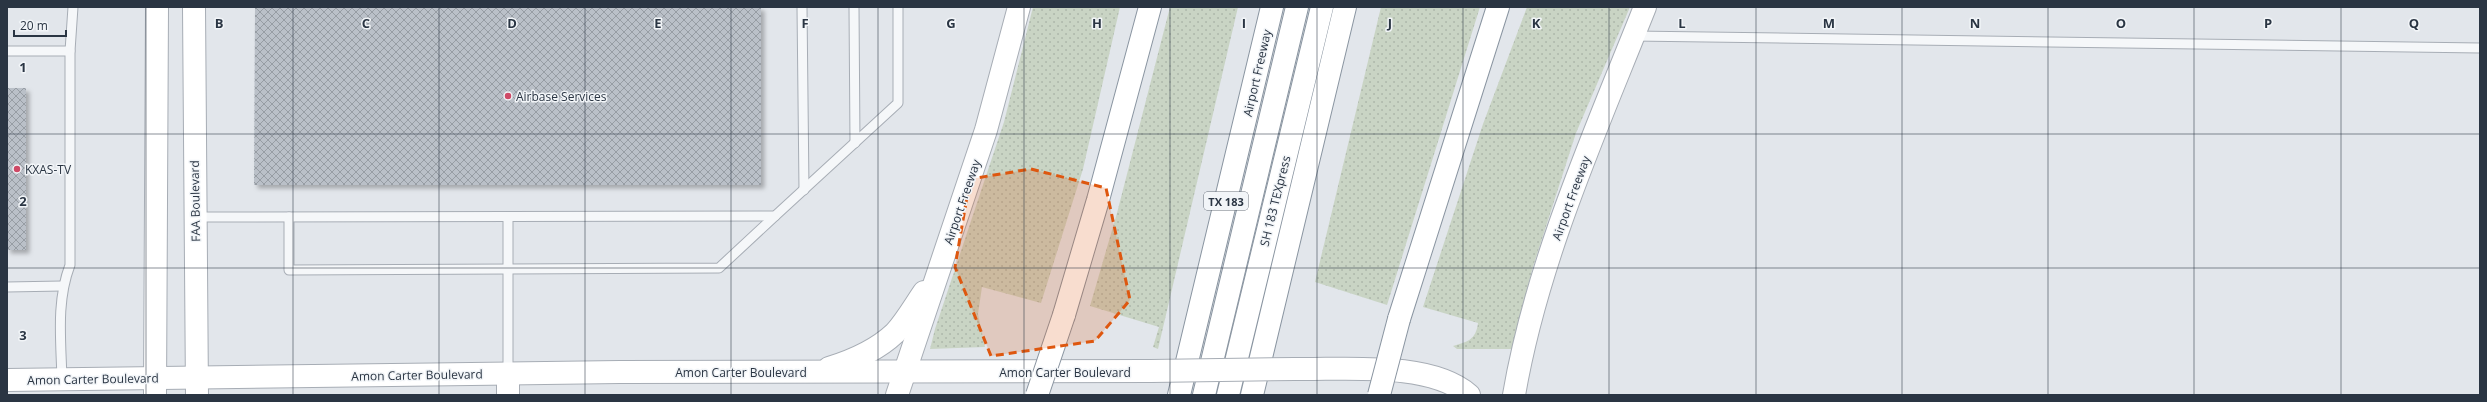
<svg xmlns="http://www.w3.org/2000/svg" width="2487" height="402" font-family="'Open Sans',sans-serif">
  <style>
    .grass { fill: url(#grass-dots) }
    .building { fill: url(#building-cross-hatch); filter: url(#shadow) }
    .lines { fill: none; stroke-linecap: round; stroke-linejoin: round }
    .lane-casing { stroke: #a7adb5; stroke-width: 11 }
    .secondary-casing { stroke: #a7adb5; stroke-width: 24 }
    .highway-casing { stroke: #8a95a1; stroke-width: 24 }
    .lane { stroke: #f5f7f9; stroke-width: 9 }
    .secondary { stroke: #fff; stroke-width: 22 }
    .highway { stroke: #fff; stroke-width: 22 }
    .secondary-bridge-casing { stroke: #a7adb5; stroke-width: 24; stroke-linecap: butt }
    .highway-bridge-casing { stroke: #8a95a1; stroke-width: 24; stroke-linecap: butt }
    .secondary-bridge { stroke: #fff; stroke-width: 22 }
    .highway-bridge { stroke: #fff; stroke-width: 22 }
    .marked { fill: #de570f; fill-opacity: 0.2; stroke: #de570f; stroke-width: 3; stroke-dasharray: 8 5; stroke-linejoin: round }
    .grid { fill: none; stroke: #2a3543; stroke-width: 1; stroke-opacity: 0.55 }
    .poi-dot { fill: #ce4966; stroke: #f2f5f8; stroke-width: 1.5 }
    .labels { text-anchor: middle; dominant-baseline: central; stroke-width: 3; stroke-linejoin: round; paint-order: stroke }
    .shield { fill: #f2f5f8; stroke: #666f79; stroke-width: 1 }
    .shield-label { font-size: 11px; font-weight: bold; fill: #2a3543 }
    .street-label { font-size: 12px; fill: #2a3543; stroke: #f2f5f8 }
    .poi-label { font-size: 12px; fill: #2a3543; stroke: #f2f5f8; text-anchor: start }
    .grid-label { font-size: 13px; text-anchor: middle; font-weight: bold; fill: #2a3543; stroke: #f2f5f8; stroke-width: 3; stroke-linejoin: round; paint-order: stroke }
  </style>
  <defs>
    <pattern id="grass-dots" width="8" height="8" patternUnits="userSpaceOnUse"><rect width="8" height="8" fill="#c9d4c4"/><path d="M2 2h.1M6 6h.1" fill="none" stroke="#adb7aa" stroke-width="1.8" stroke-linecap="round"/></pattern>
    <pattern id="building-cross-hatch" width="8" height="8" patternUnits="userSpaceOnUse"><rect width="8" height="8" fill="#bac0c8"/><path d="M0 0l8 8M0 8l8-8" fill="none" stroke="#979da4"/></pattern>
    <filter id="shadow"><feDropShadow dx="3.5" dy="3.5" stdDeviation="2" flood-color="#0004"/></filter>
  </defs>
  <rect width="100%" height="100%" fill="#e2e6eb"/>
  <!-- grass -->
  <g class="grass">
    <polygon points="1033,7 1120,7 1083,169 1041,303 982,287 978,314 985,347 930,349 935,329 1004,122"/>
    <polygon points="1170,7 1238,7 1158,349 1153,347 1159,327 1090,306 1117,213"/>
    <polygon points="1381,7 1480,7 1387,305 1315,282"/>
    <path d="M1527 7H1630L1576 133 1532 270 1513 349H1457L1453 346C1467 342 1476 340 1478 323L1423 307 1483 124Z"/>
  </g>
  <!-- building -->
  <g class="building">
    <polygon points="255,7 761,7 761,185 254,185"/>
    <rect x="7" y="88" width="19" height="162"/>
  </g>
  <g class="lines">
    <!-- lane casing -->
    <g class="lane-casing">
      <g id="lane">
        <polyline points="802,7 804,190"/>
        <polyline points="854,7 855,143"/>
        <polyline points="1633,36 2480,48"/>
        <polyline points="7,51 70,51"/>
        <polyline points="195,217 775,216 898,103 898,7"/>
        <polyline points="289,217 289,270 719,268 775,216"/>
        <polyline points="508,217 508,373"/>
        <polyline points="7,287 62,286"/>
        <path d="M62 380C61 340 56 302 70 265V51L73 7"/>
      </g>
    </g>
    <!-- secondary casing -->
    <g class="secondary-casing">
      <g id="secondary">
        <polyline points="194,7 197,395"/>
        <path d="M829 368C852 361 877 350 895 333 906 321 915 305 924 292"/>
        <path d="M1295 369C1345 370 1430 361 1469 395"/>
        <polyline points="508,374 508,395"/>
        <polyline points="7,380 620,372 1151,371"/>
        <polyline points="155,395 157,7"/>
        <polyline points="897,395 986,130 1019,7"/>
        <path d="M1514 395C1537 261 1595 133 1645 7"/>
      </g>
    </g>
    <!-- highway casing -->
    <g class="highway-casing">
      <g id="highway">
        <polyline points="1064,315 1098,200 1150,7"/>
        <polyline points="1399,319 1498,7"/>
        <polyline points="1179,395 1272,7"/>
        <polyline points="1204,395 1297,7"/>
        <polyline points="1228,395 1322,7"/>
        <polyline points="1252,395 1345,7"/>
      </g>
    </g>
    <!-- lane -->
    <use href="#lane" class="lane"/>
    <!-- secondary -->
    <use href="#secondary" class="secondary"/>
    <!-- highway -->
    <use href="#highway" class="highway"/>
    <!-- secondary-bridge casing -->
    <g class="secondary-bridge-casing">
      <polyline id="secondary-bridge" points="1151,371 1295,369"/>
    </g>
    <!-- highway-bridge casing -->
    <g class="highway-bridge-casing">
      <g id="highway-bridge">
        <polyline points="1037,395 1064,315"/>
        <polyline points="1379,395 1399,319"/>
      </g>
    </g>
    <!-- secondary-bridge -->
    <use href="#secondary-bridge" class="secondary-bridge"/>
    <!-- highway-bridge -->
    <use href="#highway-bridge" class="highway-bridge"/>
  </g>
  <!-- marked area -->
  <path class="marked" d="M1031 169 1106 188 1130 300 1095 341 991 356 955 267 970 179Z"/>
  <!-- grid -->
  <path class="grid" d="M146 7V395M293 7V395M439 7V395M585 7V395M731 7V395M878 7V395M1024 7V395M1170 7V395M1317 7V395M1463 7V395M1609 7V395M1756 7V395M1902 7V395M2048 7V395M2194 7V395M2341 7V395M7 134H2480M7 268H2480"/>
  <!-- markers -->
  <g class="poi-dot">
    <circle cx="508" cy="96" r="4"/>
    <circle cx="17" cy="169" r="4"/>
  </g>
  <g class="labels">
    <!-- shield labels -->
    <rect class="shield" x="1204" y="192" width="44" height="18" rx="3"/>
    <g class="shield-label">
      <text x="1226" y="201">TX 183</text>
    </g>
    <!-- street labels -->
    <g class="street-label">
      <text transform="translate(1257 73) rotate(-77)">Airport Freeway</text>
      <text transform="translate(1571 198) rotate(-70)">Airport Freeway</text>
      <text transform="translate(195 201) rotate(-91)">FAA Boulevard</text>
      <text transform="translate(1275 201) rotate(-76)">SH 183 TEXpress</text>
      <text transform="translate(962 202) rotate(-71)">Airport Freeway</text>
      <text x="741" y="372">Amon Carter Boulevard</text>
      <text x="1065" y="372">Amon Carter Boulevard</text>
      <text transform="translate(417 375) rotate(-1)">Amon Carter Boulevard</text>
      <text transform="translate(93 379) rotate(-1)">Amon Carter Boulevard</text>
    </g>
    <!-- poi labels -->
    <g class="poi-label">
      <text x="516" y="96">Airbase Services</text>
      <text x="25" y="169">KXAS-TV</text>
    </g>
  </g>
  <g class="grid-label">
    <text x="219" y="28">B</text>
    <text x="366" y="28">C</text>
    <text x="512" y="28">D</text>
    <text x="658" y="28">E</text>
    <text x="805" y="28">F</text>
    <text x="951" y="28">G</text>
    <text x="1097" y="28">H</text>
    <text x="1244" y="28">I</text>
    <text x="1390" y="28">J</text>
    <text x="1536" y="28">K</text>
    <text x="1682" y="28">L</text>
    <text x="1829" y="28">M</text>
    <text x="1975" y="28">N</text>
    <text x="2121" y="28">O</text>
    <text x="2268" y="28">P</text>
    <text x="2414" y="28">Q</text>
    <text x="23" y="72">1</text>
    <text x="23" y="206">2</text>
    <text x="23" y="340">3</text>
  </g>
  <!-- border -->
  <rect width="2487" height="402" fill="none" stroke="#2a3543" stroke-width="16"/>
  <!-- scale -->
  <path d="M14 30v6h52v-6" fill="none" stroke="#2a3543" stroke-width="2"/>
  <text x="20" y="30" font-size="12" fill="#2a3543" stroke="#f2f5f8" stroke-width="3" paint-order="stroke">20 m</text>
</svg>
